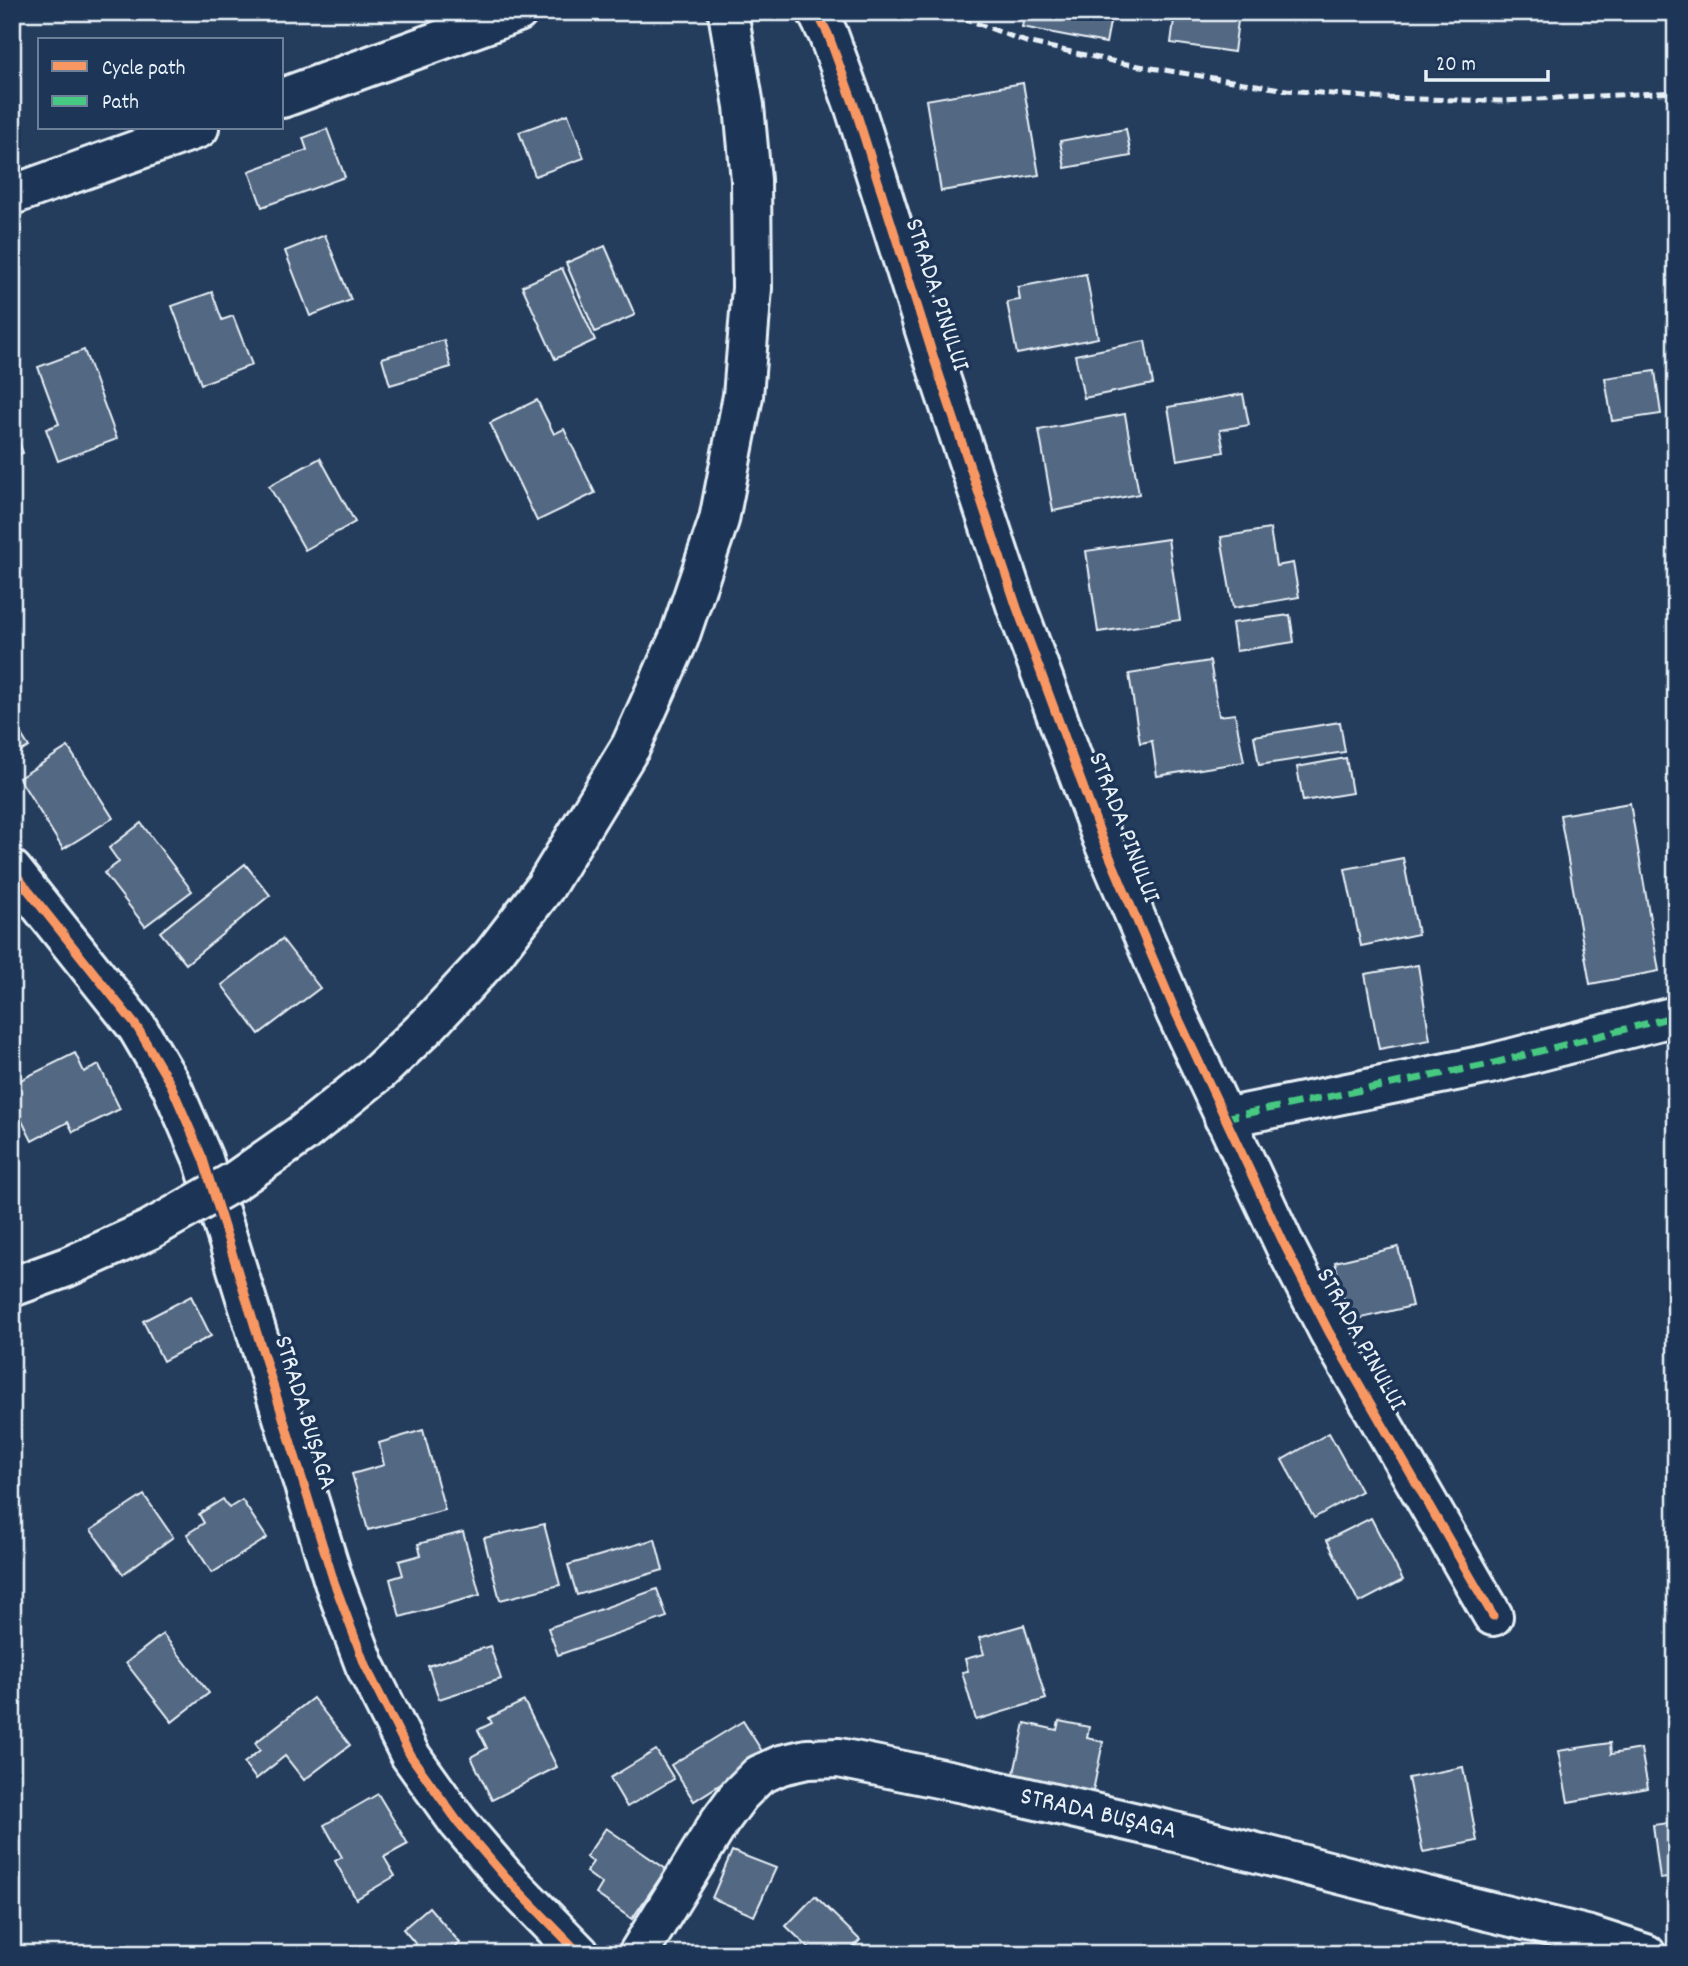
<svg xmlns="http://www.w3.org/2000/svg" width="1688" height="1966" font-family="Dekko,sans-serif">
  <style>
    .building { fill: #536782; stroke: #e8f1f8; stroke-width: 2 }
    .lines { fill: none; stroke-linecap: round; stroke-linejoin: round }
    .minor-casing { stroke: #e8f1f8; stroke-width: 44 }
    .major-casing { stroke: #e8f1f8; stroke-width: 44 }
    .highway-casing { stroke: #e8f1f8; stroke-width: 44 }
    .minor { stroke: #1d3557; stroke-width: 38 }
    .major { stroke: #1d3557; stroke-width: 38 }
    .highway { stroke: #1d3557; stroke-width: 38 }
    .rail { stroke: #e8f1f8; stroke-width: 5; stroke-dasharray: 10 5; stroke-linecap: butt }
    .highway-bridge-casing { stroke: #e8f1f8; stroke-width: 44; stroke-linecap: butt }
    .highway-bridge { stroke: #1d3557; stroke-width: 38 }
    .quiet { stroke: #46c982; stroke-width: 7; stroke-dasharray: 14 7; stroke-linecap: butt }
    .cycleway-casing { stroke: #1d3557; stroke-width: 13 }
    .cycleway { stroke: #f99763; stroke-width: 9 }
    .labels { text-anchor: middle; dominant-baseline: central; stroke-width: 7; stroke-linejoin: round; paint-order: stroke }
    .street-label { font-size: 26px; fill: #e8f1f8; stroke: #1d3557 }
  </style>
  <rect width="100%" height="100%" fill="#253d5d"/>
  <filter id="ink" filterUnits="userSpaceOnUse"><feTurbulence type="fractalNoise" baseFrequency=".0143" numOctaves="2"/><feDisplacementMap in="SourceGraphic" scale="14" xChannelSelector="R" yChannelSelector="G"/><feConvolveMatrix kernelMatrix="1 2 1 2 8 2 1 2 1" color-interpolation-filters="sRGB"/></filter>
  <g filter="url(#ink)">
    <!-- building -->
    <g class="building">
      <polygon points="1025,12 1112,12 1106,43 1022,27"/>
      <polygon points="1175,12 1239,13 1234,52 1171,43"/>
      <polygon points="1023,83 1039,175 941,191 926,100"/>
      <polygon points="568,114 584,158 535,176 519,132"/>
      <polygon points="327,129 345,177 262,207 249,171 307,150 303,138"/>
      <polygon points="1126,129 1131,156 1065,168 1060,141"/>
      <polygon points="325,235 351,300 310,316 285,251"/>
      <polygon points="605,246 635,315 595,332 566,263"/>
      <polygon points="562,268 595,340 555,359 522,286"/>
      <polygon points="1086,274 1098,338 1017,354 1007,302 1020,300 1018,287"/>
      <polygon points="212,292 222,320 233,316 252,365 201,384 172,306"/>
      <polygon points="444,340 451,367 390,385 382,358"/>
      <polygon points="1145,341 1153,384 1084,398 1075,355"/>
      <polygon points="84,350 117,439 58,461 46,429 59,424 38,367"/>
      <polygon points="1655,371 1661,414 1612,421 1605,378"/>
      <polygon points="1243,394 1249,425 1220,430 1224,452 1177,460 1168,407"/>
      <polygon points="537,400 554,434 564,429 595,493 537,521 490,423"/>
      <polygon points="1125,414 1139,494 1053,511 1039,430"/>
      <polygon points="12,423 23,453 12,457"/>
      <polygon points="320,458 355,522 305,550 269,486"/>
      <polygon points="1270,529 1276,566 1293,563 1299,597 1233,608 1221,537"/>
      <polygon points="1168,539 1180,620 1098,632 1086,551"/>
      <polygon points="1290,615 1294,642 1236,651 1232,623"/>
      <polygon points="1210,661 1219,716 1235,714 1244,762 1157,776 1152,741 1140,743 1129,674"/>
      <polygon points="12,720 29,747 12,756"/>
      <polygon points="1340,722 1345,752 1259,765 1254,736"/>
      <polygon points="68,747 113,818 63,849 19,778"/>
      <polygon points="1346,758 1352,793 1303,801 1297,767"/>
      <polygon points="1630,803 1659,971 1590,984 1560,815"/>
      <polygon points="141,823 192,891 145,926 104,873 119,862 109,848"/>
      <polygon points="1403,858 1418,934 1361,946 1345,869"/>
      <polygon points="245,864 270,895 186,964 160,932"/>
      <polygon points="282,939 320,988 259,1034 222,985"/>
      <polygon points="1418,965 1430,1040 1379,1049 1365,974"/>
      <polygon points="75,1053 84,1072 99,1065 120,1109 73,1132 68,1122 32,1141 12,1101 12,1084"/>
      <polygon points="1398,1247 1412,1306 1349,1321 1335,1262"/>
      <polygon points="191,1296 211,1336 163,1361 143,1321"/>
      <polygon points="423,1430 445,1510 368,1530 352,1474 384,1465 379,1443"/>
      <polygon points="1329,1433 1361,1491 1314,1518 1282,1460"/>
      <polygon points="144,1495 173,1537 123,1574 91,1530"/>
      <polygon points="223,1499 229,1508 242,1500 267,1538 212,1573 187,1534 204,1523 199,1514"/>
      <polygon points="1371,1518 1403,1580 1359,1603 1327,1540"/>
      <polygon points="544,1524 560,1585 500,1600 484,1538"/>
      <polygon points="463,1532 480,1595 400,1617 390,1579 403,1575 399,1561 421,1555 418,1544"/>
      <polygon points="655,1539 663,1570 577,1595 568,1565"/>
      <polygon points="657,1589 667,1617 558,1655 548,1628"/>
      <polygon points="1024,1625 1046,1699 976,1720 962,1672 968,1671 965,1659 984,1654 979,1638"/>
      <polygon points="163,1634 209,1693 172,1722 126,1663"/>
      <polygon points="490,1646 501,1679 439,1699 428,1666"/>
      <polygon points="313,1698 350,1745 304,1780 285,1756 256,1779 244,1763 260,1750 255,1743"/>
      <polygon points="524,1701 557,1767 492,1800 471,1757 487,1748 478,1730 492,1723 489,1718"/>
      <polygon points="743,1721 765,1756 694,1801 671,1765"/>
      <polygon points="1059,1721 1089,1727 1087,1738 1103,1742 1092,1796 1013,1778 1025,1723 1057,1730"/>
      <polygon points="1610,1743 1611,1754 1641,1749 1648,1788 1568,1802 1558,1751"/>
      <polygon points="656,1750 674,1779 627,1807 610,1778"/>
      <polygon points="1463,1767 1477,1841 1423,1852 1408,1778"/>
      <polygon points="378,1794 408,1844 384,1857 395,1876 356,1899 335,1861 342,1857 324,1825"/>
      <polygon points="1676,1822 1676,1877 1660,1879 1653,1825"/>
      <polygon points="606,1828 666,1869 632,1919 596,1894 602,1884 586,1872 593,1862 586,1857"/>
      <polygon points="732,1851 776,1868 754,1916 712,1898"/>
      <polygon points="815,1896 860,1940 847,1954 815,1954 786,1926"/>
      <polygon points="429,1907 460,1943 448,1954 424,1954 403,1929"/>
    </g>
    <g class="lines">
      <!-- minor casing -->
      <g class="minor-casing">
        <g id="minor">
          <polyline points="817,12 828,34 855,108 935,362 1017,608 1102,838 1176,1013 1286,1248 1329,1332 1493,1616"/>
          <polyline points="12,870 137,1027 171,1085 203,1159 334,1582 365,1665 410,1755 458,1822 505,1877 580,1954"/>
          <polyline points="1224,1118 1490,1064 1676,1016"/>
          <path id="s1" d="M638 1954 720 1821 739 1795 759 1775 781 1765 807 1759 839 1758 963 1783 1163 1829 1426 1896 1590 1936 1646 1954"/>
        </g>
      </g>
      <!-- major casing -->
      <g class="major-casing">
        <g id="major">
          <polyline points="282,98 518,12"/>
          <polyline points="12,195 199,128"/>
        </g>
      </g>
      <!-- highway casing -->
      <g class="highway-casing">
        <polyline id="highway" points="545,887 631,746 679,638 719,520 743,396 752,288 751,180 744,106 728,12"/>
      </g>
      <!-- minor -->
      <use href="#minor" class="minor"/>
      <!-- major -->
      <use href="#major" class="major"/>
      <!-- highway -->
      <use href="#highway" class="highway"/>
      <!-- rail -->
      <polyline class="rail" points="948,12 1026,42 1121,63 1287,90 1377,98 1501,101 1676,92"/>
      <!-- highway-bridge casing -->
      <g class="highway-bridge-casing">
        <polyline id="highway-bridge" points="12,1287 67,1267 149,1230 235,1181 302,1134 380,1071 428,1025 492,956 545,887"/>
      </g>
      <!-- highway-bridge -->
      <use href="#highway-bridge" class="highway-bridge"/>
      <!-- quiet -->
      <polyline class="quiet" points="1224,1118 1490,1064 1676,1016"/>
      <!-- cycleway casing -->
      <g class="cycleway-casing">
        <g id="cycleway">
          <polyline points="817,12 828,34 855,108 935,362 1017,608 1102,838 1176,1013 1286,1248 1329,1332 1493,1616"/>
          <polyline points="12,870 137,1027 171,1085 203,1159 334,1582 365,1665 410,1755 458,1822 505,1877 580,1954"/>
        </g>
      </g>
      <!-- cycleway -->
      <use href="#cycleway" class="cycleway"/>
    </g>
  </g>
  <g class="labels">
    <!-- street labels -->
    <g class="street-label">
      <text transform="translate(936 295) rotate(72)">STRADA PINULUI</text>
      <text transform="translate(1123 828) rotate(69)">STRADA PINULUI</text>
      <text transform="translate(1360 1340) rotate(61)">STRADA PINULUI</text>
      <text transform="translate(304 1413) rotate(73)">STRADA BUȘAGA</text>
      <text stroke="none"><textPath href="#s1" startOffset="565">STRADA BUȘAGA</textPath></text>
    </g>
  </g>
  <!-- margin -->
  <rect width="1688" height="1966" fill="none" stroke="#1d3557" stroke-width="42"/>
  <rect x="21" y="21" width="1646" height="1924" fill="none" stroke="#e8f1f8" stroke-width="2.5" filter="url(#ink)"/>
  <!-- legend -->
  <rect x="38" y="38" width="245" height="91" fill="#1d3557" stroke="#6e8097" stroke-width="2"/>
  <rect x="52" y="61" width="35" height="10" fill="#f99763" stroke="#6e8097" stroke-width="2"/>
  <text x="102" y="74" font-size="21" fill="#e8f1f8">Cycle path</text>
  <rect x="52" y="96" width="35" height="10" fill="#46c982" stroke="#6e8097" stroke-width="2"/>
  <text x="102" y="108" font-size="21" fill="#e8f1f8">Path</text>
  <!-- scale -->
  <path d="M1426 70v10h122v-10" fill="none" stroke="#e8f1f8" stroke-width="3.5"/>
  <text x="1436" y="70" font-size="21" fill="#e8f1f8" stroke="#1d3557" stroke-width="5" paint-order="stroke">20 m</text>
</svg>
